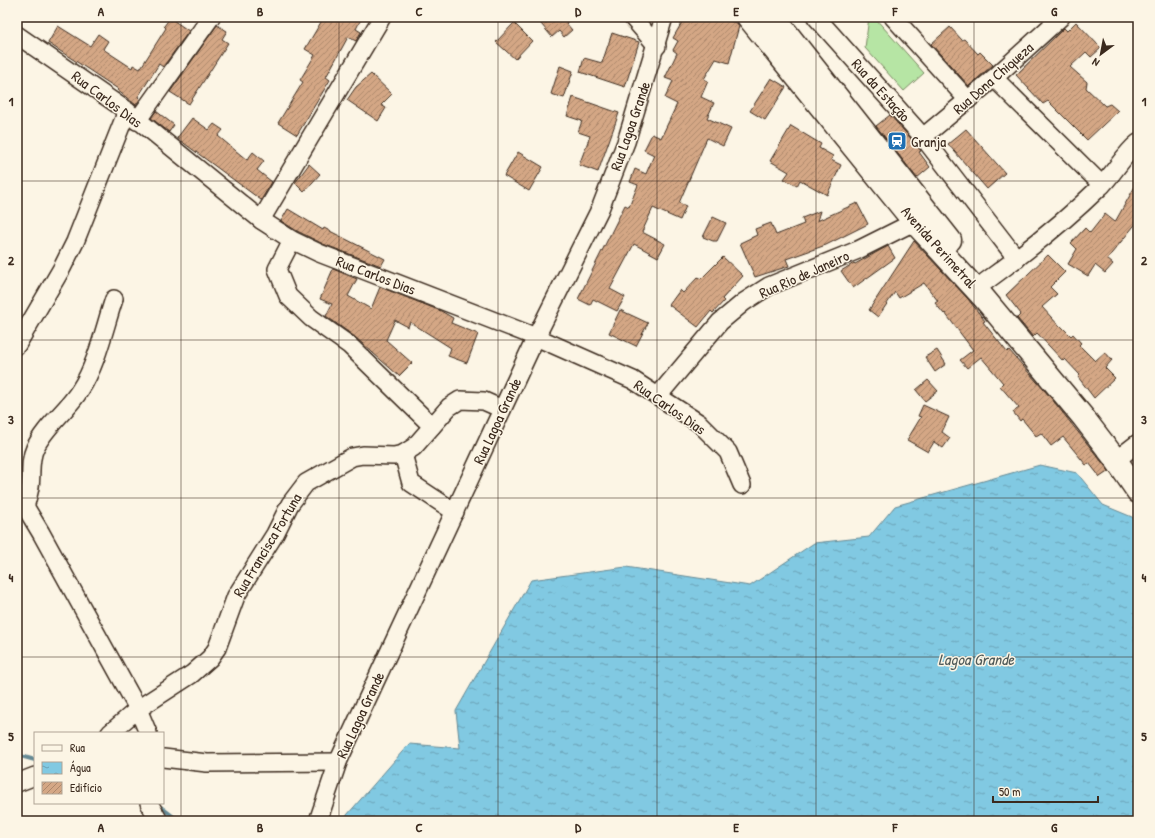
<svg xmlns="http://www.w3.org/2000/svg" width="1155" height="838" font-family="'Patrick Hand',sans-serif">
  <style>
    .green { fill: #b6e5a4; stroke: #788861 }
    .water { fill: url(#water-ripples); stroke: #658994 }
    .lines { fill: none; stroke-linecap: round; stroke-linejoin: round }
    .stream { stroke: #658994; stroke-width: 4 }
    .building { fill: url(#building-hatch); stroke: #3b2a1e }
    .street-casing { stroke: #3b2a1e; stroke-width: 20 }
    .secondary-casing { stroke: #3b2a1e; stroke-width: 25 }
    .street { stroke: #fcf5e5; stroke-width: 17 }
    .secondary { stroke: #fcf5e5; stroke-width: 22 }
    .grid { fill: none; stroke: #3b2a1e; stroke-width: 1; stroke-opacity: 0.55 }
    .labels { text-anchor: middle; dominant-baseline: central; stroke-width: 3; stroke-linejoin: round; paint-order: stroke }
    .street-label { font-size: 15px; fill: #3b2a1e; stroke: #fcf5e5 }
    .poi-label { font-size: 15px; fill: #3b2a1e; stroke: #fcf5e5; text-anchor: start }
    .water-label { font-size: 16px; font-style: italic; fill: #505a59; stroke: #fcf5e5 }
    .neatline { fill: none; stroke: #3b2a1e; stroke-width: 1.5 }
    .grid-label { font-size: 13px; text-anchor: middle; font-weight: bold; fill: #3b2a1e }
  </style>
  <defs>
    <pattern id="water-ripples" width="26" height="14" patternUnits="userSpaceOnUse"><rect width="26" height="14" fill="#81c9e2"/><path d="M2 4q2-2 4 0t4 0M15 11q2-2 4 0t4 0" fill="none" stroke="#6ba3b7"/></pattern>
    <pattern id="building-hatch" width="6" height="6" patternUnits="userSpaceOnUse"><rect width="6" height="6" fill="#d4a785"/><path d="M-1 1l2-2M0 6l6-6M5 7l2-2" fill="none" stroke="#ad886c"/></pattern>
  </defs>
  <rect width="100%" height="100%" fill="#fcf5e5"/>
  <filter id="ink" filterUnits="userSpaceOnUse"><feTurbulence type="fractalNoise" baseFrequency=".025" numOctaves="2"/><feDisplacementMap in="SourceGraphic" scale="8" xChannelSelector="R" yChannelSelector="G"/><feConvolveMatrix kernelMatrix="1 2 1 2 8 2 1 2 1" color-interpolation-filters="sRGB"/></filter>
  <g filter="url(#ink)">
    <!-- green -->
    <polygon class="green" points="869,17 874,17 924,73 904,91 865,48"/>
    <!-- water -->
    <polygon class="water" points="1040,465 1077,473 1103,505 1132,517 1138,525 1138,821 345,821 347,815 409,744 460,748 456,711 531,580 626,567 750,586 814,543 869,537 895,506"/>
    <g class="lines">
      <!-- stream -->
      <g class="stream">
        <polyline points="17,755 35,760"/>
        <polyline points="157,804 179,821"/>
      </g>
    </g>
    <!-- building -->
    <g class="building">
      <polygon points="324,17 362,17 356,29 361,32 356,41 348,37 326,77 330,80 297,135 278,123 303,82 300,80 315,55 305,49"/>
      <polygon points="548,17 573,17 566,23 572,30 564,37 559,31 552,37 541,24"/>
      <polygon points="685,17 716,17 737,23 739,26 729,63 716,59 704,79 708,81 701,97 714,103 707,118 731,129 723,146 707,138 679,203 686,206 680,220 653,208 642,232 665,244 658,257 634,244 610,289 625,297 617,311 593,299 590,305 578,299 625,205 629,207 638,185 630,182 635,169 646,174 654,155 644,150 652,134 661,138 677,104 665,98 673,81 665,78 677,53 673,50 678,41 673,38"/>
      <polygon points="170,18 189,31 163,67 159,64 138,97 140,99 136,105 117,90 118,89 48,43 58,26 90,46 98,34 108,41 103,49 132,68 133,65 140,69 166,28 164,26"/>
      <polygon points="1076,22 1101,48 1091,57 1086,52 1070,67 1087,82 1086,88 1105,106 1110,104 1118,111 1087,140 1048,101 1043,104 1016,75 1064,28 1067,31"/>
      <polygon points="514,23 532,41 515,59 496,42"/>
      <polygon points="217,25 227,31 222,39 228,43 189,104 170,92"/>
      <polygon points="950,27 962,40 964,39 978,54 980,52 993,65 969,86 931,44"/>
      <polygon points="612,33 639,42 625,87 580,72 584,58 602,63"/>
      <polygon points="560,66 573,71 564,98 551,94"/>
      <polygon points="371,74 392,94 381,105 386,108 378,121 347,100 356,87"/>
      <polygon points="771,78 786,87 765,120 750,111"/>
      <polygon points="573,97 619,113 598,172 579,165 590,136 578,132 582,121 567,116"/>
      <polygon points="156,111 174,125 169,132 151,118"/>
      <polygon points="890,115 915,143 921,151 919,152 930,167 917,178 876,126"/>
      <polygon points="192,118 209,130 214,124 223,130 218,136 247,160 253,152 264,161 257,170 272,182 261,200 177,138"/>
      <polygon points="791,126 821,144 819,148 833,156 831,160 841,165 827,195 800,180 797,186 784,179 789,172 770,161"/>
      <polygon points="966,129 1005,173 987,189 948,144"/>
      <polygon points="518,152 543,167 529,191 504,176"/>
      <polygon points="309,164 320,174 304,192 295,183"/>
      <polygon points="1138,181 1138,221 1107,259 1113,264 1105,273 1095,265 1088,276 1068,264 1077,249 1071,243 1085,228 1090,233 1105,214 1115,222"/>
      <polygon points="857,203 868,224 826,245 786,259 789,266 755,277 740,243 757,235 755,229 771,223 776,235 804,224 802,218 820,211 817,221"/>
      <polygon points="288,209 323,230 324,228 385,259 381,266 323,244 297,231 281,221"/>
      <polygon points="713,217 726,223 717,241 713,241 703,237"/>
      <polygon points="914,241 968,299 985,321 983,322 1007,352 1009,350 1051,398 1109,471 1100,477 1089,463 1086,465 1063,437 1051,446 1041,433 1036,436 1022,419 1020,421 1013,412 1019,408 1000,386 1003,383 981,357 967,368 960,360 973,350 945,313 944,314 935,303 938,301 924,283 899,298 895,292 878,317 869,310"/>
      <polygon points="888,246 895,258 853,288 841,271 854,263 855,264"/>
      <polygon points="1048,255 1065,272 1050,287 1057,294 1042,307 1060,327 1061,326 1071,336 1073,334 1081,343 1079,345 1095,361 1105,352 1112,360 1105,368 1115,378 1094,398 1078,377 1080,375 1065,359 1063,361 1037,333 1033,337 1017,318 1021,314 1006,295"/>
      <polygon points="723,257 743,276 722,299 724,301 713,313 711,311 698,327 669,305 680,290 683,293 698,277 701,279"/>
      <polygon points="333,269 357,279 348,296 371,309 380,287 441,311 453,318 451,323 478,334 467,363 448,356 451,348 410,322 408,327 395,320 386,340 412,363 399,376 355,337 326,316 332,304 320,299"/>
      <polygon points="620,310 648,323 636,346 609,333"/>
      <polygon points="937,350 946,364 935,372 925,357"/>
      <polygon points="928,380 938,391 925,401 916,390"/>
      <polygon points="923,405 949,417 942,432 950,438 943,448 934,442 928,452 907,440 921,417 918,416"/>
    </g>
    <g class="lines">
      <!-- street casing -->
      <g class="street-casing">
        <g id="street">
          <polyline points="632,17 657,46"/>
          <polyline points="816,17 923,137 1017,259"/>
          <polyline points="893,17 968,100"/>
          <polyline points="17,35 127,111 261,220 292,240 319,253 536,337 633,380 699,423 728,452 742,485"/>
          <polyline points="994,78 1102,185"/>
          <polyline points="137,121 211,17"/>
          <polyline points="923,137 994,78 1061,17"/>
          <polyline points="261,220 382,17"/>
          <polyline points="292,240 277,269 288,296 311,318 349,345 432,426"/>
          <path d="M985 282C1025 253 1064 222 1100 187 1114 174 1123 155 1138 143"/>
          <polyline points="17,345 62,268 75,242 127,111"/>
          <polyline points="658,396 720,322 744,302 769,286 858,250 914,222"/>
          <polyline points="403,454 411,483 455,512"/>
          <polyline points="1116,460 1138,443"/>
          <polyline points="17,493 41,533 138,709 148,733"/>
          <path d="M25 507C27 500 29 493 30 487 32 473 29 461 35 448 45 426 67 411 80 390 97 364 104 329 114 299"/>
          <polyline points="110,733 138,709 192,674 210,658 217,648 236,596 275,534 290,504 306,483 352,457 363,455 394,456 403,454 414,447 449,407 460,400 484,401 502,409"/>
          <polyline points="163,758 207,763 338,762"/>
          <polyline points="17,783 35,776"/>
          <polyline points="149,803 159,821"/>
          <polyline points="318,821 338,762 376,680 536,337 600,209 626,142 664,17"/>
        </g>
      </g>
      <!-- secondary casing -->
      <g class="secondary-casing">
        <g id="secondary">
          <polyline points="748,17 914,222 983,297 1083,417 1116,460 1138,492"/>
          <polyline points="774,17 950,240"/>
        </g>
      </g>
      <!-- street -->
      <use href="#street" class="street"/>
      <!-- secondary -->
      <use href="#secondary" class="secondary"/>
    </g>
  </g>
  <!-- grid -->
  <path class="grid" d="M181 17V821M339 17V821M498 17V821M657 17V821M816 17V821M974 17V821M17 181H1138M17 340H1138M17 498H1138M17 657H1138"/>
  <!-- icons -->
  <defs>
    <g id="station-square" transform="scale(1)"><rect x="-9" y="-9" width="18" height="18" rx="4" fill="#1f6fb2" stroke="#fcf5e5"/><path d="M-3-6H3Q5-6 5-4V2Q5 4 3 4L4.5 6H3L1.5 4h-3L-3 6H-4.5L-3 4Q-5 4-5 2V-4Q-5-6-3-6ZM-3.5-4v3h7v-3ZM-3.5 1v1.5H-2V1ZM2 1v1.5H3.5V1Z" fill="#fff"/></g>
  </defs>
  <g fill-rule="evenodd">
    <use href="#station-square" x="897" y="141"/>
  </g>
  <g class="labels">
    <!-- street labels -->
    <g class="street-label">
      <text transform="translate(993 78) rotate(-41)">Rua Dona Chiqueza</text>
      <text transform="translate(881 90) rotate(48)">Rua da Estação</text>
      <text transform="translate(107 99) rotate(37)">Rua Carlos Dias</text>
      <text transform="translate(630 126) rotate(-71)">Rua Lagoa Grande</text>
      <text transform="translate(939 247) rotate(48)">Avenida Perimetral</text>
      <text transform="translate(804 274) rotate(-24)">Rua Rio de Janeiro</text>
      <text transform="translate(376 275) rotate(21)">Rua Carlos Dias</text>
      <text transform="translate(670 407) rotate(35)">Rua Carlos Dias</text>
      <text transform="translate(497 421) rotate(-65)">Rua Lagoa Grande</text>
      <text transform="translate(267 545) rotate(-59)">Rua Francisca Fortuna</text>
      <text transform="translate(360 715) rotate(-65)">Rua Lagoa Grande</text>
    </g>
    <!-- poi labels -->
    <g class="poi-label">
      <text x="911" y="141">Granja</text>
    </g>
    <!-- water labels -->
    <g class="water-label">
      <text x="976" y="659">Lagoa Grande</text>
    </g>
  </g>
  <!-- margin -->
  <rect width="1155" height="838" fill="none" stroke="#fcf5e5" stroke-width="44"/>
  <!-- legend -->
  <rect x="34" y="732" width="130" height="72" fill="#fcf5e5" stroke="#afa495"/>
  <rect x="42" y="745" width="20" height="6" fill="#fcf5e5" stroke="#afa495"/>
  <text x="70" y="752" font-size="12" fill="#3b2a1e">Rua</text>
  <rect x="42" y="762" width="20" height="12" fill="url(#water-ripples)" stroke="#afa495"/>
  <text x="70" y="772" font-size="12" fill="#3b2a1e">Água</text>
  <rect x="42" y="782" width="20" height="12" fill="url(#building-hatch)" stroke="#afa495"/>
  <text x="70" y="792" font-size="12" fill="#3b2a1e">Edifício</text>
  <!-- north arrow -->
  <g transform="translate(1101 54) rotate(212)" stroke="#fcf5e5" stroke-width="3" paint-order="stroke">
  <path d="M0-3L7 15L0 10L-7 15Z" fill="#3b2a1e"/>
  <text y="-6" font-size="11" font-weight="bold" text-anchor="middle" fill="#3b2a1e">N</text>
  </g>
  <!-- scale -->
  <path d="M993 796v6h105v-6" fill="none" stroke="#3b2a1e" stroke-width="2"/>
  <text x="999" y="796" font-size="12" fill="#3b2a1e" stroke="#fcf5e5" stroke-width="3" paint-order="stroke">50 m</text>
  <rect x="22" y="22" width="1111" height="794" class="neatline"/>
  <g class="grid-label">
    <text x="101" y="16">A</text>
    <text x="260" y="16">B</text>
    <text x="419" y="16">C</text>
    <text x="578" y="16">D</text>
    <text x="736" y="16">E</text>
    <text x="895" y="16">F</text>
    <text x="1054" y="16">G</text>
    <text x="11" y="106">1</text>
    <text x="1144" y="106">1</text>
    <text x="11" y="265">2</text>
    <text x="1144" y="265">2</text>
    <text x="11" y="424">3</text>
    <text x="1144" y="424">3</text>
    <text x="11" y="582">4</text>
    <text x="1144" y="582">4</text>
    <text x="11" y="741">5</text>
    <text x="1144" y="741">5</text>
    <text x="101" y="832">A</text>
    <text x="260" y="832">B</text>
    <text x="419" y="832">C</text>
    <text x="578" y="832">D</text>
    <text x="736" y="832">E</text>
    <text x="895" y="832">F</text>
    <text x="1054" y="832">G</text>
  </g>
</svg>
